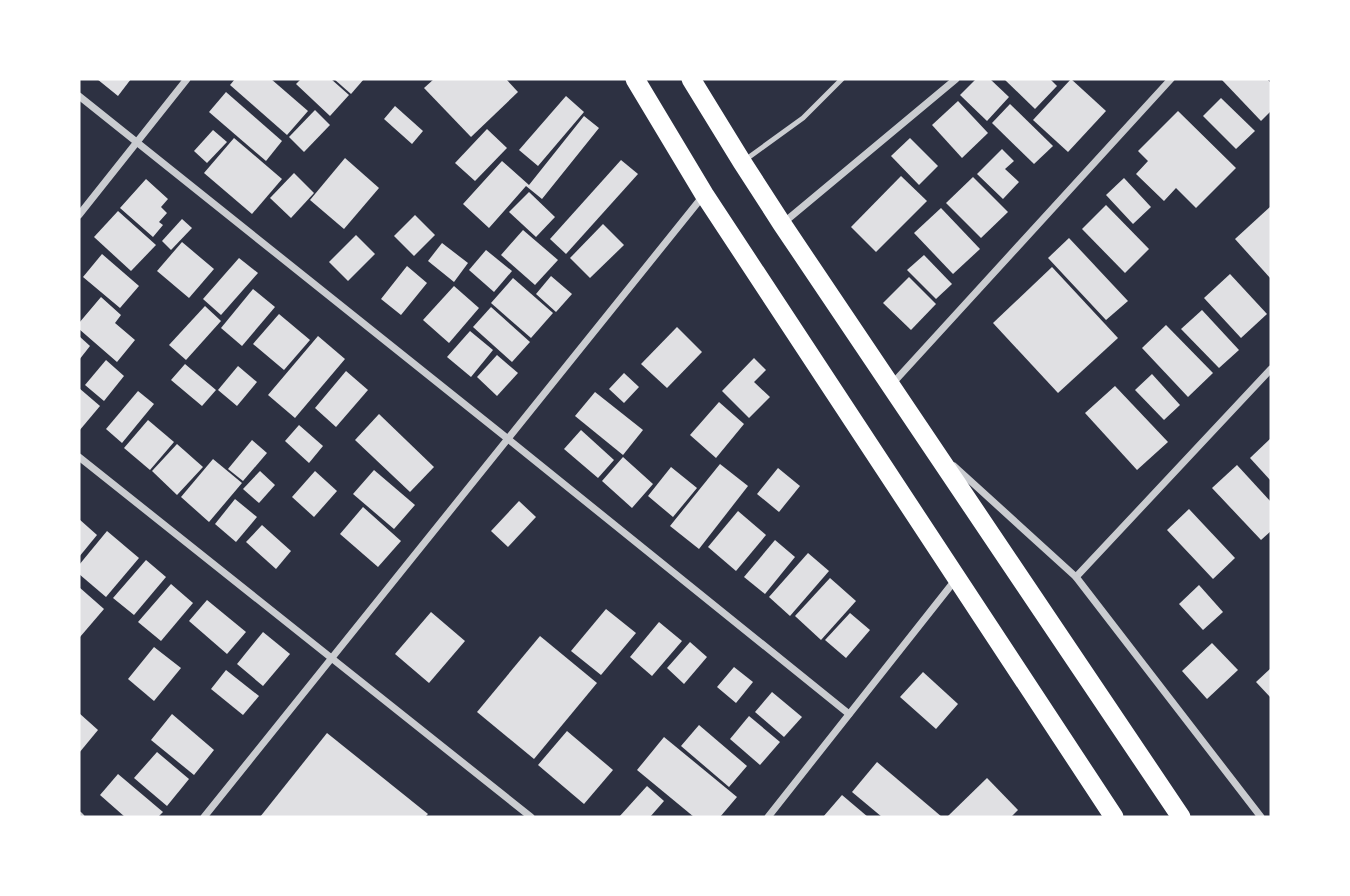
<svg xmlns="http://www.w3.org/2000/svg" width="1350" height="896" font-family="'Nunito Sans',sans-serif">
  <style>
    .building { fill: #e0e0e3 }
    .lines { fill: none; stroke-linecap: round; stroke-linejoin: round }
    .service { stroke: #caccd0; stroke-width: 5 }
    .minor { stroke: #caccd0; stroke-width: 7 }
    .trunk { stroke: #fff; stroke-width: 19 }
  </style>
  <rect width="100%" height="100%" fill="#2d3142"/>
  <!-- building -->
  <g class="building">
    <polygon points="97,79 131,79 118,96"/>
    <polygon points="235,79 271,79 308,111 287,135 230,85"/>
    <polygon points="301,79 331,79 349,95 330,116 296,84"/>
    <polygon points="334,79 364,79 351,94"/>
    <polygon points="434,79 506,79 518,92 471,137 424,88"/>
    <polygon points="976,79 990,79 1009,97 987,121 960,95"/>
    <polygon points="1004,79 1050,79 1057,86 1035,109"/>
    <polygon points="1071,79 1106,111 1068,152 1033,120"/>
    <polygon points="1224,79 1267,79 1271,83 1271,111 1261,121 1222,80"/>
    <polygon points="226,92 282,141 266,161 209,112"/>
    <polygon points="566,96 584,112 538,166 519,150"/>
    <polygon points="1221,98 1255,131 1236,149 1203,116"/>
    <polygon points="958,101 988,133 962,158 932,125"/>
    <polygon points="1010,104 1053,146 1034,164 992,123"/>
    <polygon points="395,106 423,131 412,144 384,119"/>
    <polygon points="315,110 330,125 304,152 289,137"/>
    <polygon points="1178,111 1236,168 1196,208 1176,188 1164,201 1136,174 1148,161 1138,151"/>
    <polygon points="584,116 599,128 542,199 526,186 489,228 463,204 502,161 529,185"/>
    <polygon points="487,129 507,148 475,181 455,163"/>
    <polygon points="213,130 227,142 207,163 194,151"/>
    <polygon points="234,138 282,179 252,214 204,173"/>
    <polygon points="910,138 938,166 919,185 891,156"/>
    <polygon points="1002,149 1014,161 1005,169 1019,182 1003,199 977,174"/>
    <polygon points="345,158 379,188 344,229 310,200"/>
    <polygon points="621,160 638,174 566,254 550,239"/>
    <polygon points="294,173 314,193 291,218 270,198"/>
    <polygon points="901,176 927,201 876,252 851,227"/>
    <polygon points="973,177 1008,212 981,238 946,203"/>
    <polygon points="1124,178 1151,207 1133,224 1106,195"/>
    <polygon points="146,179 168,199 161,207 167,213 159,222 163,225 153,237 120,208"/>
    <polygon points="529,192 555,217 536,237 509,212"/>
    <polygon points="1106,205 1149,249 1125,273 1082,229"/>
    <polygon points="1271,206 1271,279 1235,239"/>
    <polygon points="941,208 980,249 953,274 914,233"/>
    <polygon points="118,211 156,245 131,271 94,237"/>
    <polygon points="415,215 435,235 414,256 394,236"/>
    <polygon points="182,219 192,228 171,250 162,241"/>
    <polygon points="603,224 624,245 590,278 570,258"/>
    <polygon points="523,230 558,260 535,285 501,255"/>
    <polygon points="356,235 375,254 348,281 329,262"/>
    <polygon points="1069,238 1128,301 1106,320 1048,258"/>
    <polygon points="182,242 214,269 189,298 157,271"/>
    <polygon points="442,243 468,263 454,282 428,261"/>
    <polygon points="486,250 512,271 494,292 469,270"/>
    <polygon points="102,254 139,286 120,308 83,277"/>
    <polygon points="924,255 952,284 936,299 907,270"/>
    <polygon points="239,258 258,273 221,315 203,299"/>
    <polygon points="407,266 427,283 401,315 381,299"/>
    <polygon points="1052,267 1118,338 1058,393 993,323"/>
    <polygon points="1230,274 1267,314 1241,338 1204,298"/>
    <polygon points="551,276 572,294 556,312 536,294"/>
    <polygon points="909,277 936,304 911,330 883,303"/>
    <polygon points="513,278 553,313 531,338 491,303"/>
    <polygon points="454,286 479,308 449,343 423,320"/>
    <polygon points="253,289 275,307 242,346 221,328"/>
    <polygon points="101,297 121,315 115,323 135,340 117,362 79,329 79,323"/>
    <polygon points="205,306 221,321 186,360 169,345"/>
    <polygon points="491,307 530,342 512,362 473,327"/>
    <polygon points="1202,310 1239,350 1219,368 1181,329"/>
    <polygon points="279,314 310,340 284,370 253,344"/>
    <polygon points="1166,325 1213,373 1188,397 1142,348"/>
    <polygon points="677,327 702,352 667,388 641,364"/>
    <polygon points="470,331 493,350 471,377 447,357"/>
    <polygon points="79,336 90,346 79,360"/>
    <polygon points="318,336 345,359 295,418 268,395"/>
    <polygon points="497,355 518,373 497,396 477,377"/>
    <polygon points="754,358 766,370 754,382 770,397 749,418 722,391"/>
    <polygon points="106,360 124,376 104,401 85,385"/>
    <polygon points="185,364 216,390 202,406 171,380"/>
    <polygon points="238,366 257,382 237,406 218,390"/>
    <polygon points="346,371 368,390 336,427 315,408"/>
    <polygon points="624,373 639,387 624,403 609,389"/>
    <polygon points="1152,374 1180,405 1164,420 1135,390"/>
    <polygon points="1115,386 1168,442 1137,470 1085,413"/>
    <polygon points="79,388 100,406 79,431"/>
    <polygon points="138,391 154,404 122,443 106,429"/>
    <polygon points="595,392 643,430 623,455 575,416"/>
    <polygon points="719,402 744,424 716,458 690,435"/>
    <polygon points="379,414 434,467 410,492 355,440"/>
    <polygon points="148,420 174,442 150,470 124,448"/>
    <polygon points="299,425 323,446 309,463 285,441"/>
    <polygon points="581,430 614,460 598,478 564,449"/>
    <polygon points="1271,438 1271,481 1250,458"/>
    <polygon points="252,440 267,453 243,481 228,469"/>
    <polygon points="177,444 203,467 177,495 152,471"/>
    <polygon points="623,457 653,484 632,508 602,481"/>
    <polygon points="213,459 242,483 209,522 181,497"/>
    <polygon points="720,464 748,486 699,549 670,526"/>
    <polygon points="1237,465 1271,502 1271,531 1261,540 1212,488"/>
    <polygon points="671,467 697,488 673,517 648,496"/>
    <polygon points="778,468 800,486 779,512 757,494"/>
    <polygon points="374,470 415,505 394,529 353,494"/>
    <polygon points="260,471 275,485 259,503 243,489"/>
    <polygon points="315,471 337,491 314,517 292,497"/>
    <polygon points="235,499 257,517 236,542 215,524"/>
    <polygon points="519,501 536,517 508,547 491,531"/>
    <polygon points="363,507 401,541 378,567 340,534"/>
    <polygon points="1189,509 1235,558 1213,579 1167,530"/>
    <polygon points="738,511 766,535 736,571 708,547"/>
    <polygon points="79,519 97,535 79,557"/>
    <polygon points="262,525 291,551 276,569 246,542"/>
    <polygon points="107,531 139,558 106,597 79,574 79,565"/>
    <polygon points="775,540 795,557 765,594 744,577"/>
    <polygon points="808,553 829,571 790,616 769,597"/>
    <polygon points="146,560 166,577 134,615 113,598"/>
    <polygon points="830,578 856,601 821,640 795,616"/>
    <polygon points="171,584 193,603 161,641 138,622"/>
    <polygon points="1199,585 1223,612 1203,630 1179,604"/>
    <polygon points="79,587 104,609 80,637 79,636"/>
    <polygon points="207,600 246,632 227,654 189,621"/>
    <polygon points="606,609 636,633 601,675 571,651"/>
    <polygon points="431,612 465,641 429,683 395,654"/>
    <polygon points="850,613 870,630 846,658 825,640"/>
    <polygon points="659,622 682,641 652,676 630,657"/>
    <polygon points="263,632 290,654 263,686 237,664"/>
    <polygon points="540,636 597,683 534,759 477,712"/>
    <polygon points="690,642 707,657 684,684 667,668"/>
    <polygon points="1212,643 1238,670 1207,699 1182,671"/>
    <polygon points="154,647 181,668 154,701 128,679"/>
    <polygon points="734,667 753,682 736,703 717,687"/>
    <polygon points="1271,668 1271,698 1256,682"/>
    <polygon points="226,670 259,696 243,715 211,689"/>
    <polygon points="923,672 958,704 936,729 900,697"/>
    <polygon points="772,692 802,717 784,737 755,712"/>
    <polygon points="79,713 98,730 79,753"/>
    <polygon points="172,714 214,750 194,775 151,740"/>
    <polygon points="749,716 780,742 760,765 730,739"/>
    <polygon points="699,725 747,766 729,787 681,746"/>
    <polygon points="567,731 613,770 584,804 538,765"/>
    <polygon points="327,733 428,814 425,817 260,817"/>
    <polygon points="664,737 737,797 720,817 694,817 637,770"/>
    <polygon points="157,752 189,779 167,806 134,778"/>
    <polygon points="877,762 942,817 882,817 852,792"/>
    <polygon points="118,774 163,812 158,817 125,817 100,795"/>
    <polygon points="987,778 1018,810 1011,817 947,817"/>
    <polygon points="647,786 664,801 650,817 619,817"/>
    <polygon points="842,795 868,817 823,817"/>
  </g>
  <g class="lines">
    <!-- service -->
    <polyline class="service" points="745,160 803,118 842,79"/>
    <!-- minor -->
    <g class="minor">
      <polyline points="79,96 508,439 849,714"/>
      <polyline points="79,215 187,79"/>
      <polyline points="782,224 956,79"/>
      <polyline points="893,383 1171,79"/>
      <polyline points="79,457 531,817"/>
      <polyline points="954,466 1076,577 1261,817"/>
      <polyline points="1076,577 1271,369"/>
      <polyline points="79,815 81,817"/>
      <polyline points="204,817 703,196"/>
      <polyline points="768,817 956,579"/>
    </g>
    <!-- trunk -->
    <g class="trunk">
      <polyline points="635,79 704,194 1114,817"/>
      <polyline points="691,79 742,162 782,224 1181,817"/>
    </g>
  </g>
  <!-- border -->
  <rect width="1350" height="896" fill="none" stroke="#ffffff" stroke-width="161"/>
</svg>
